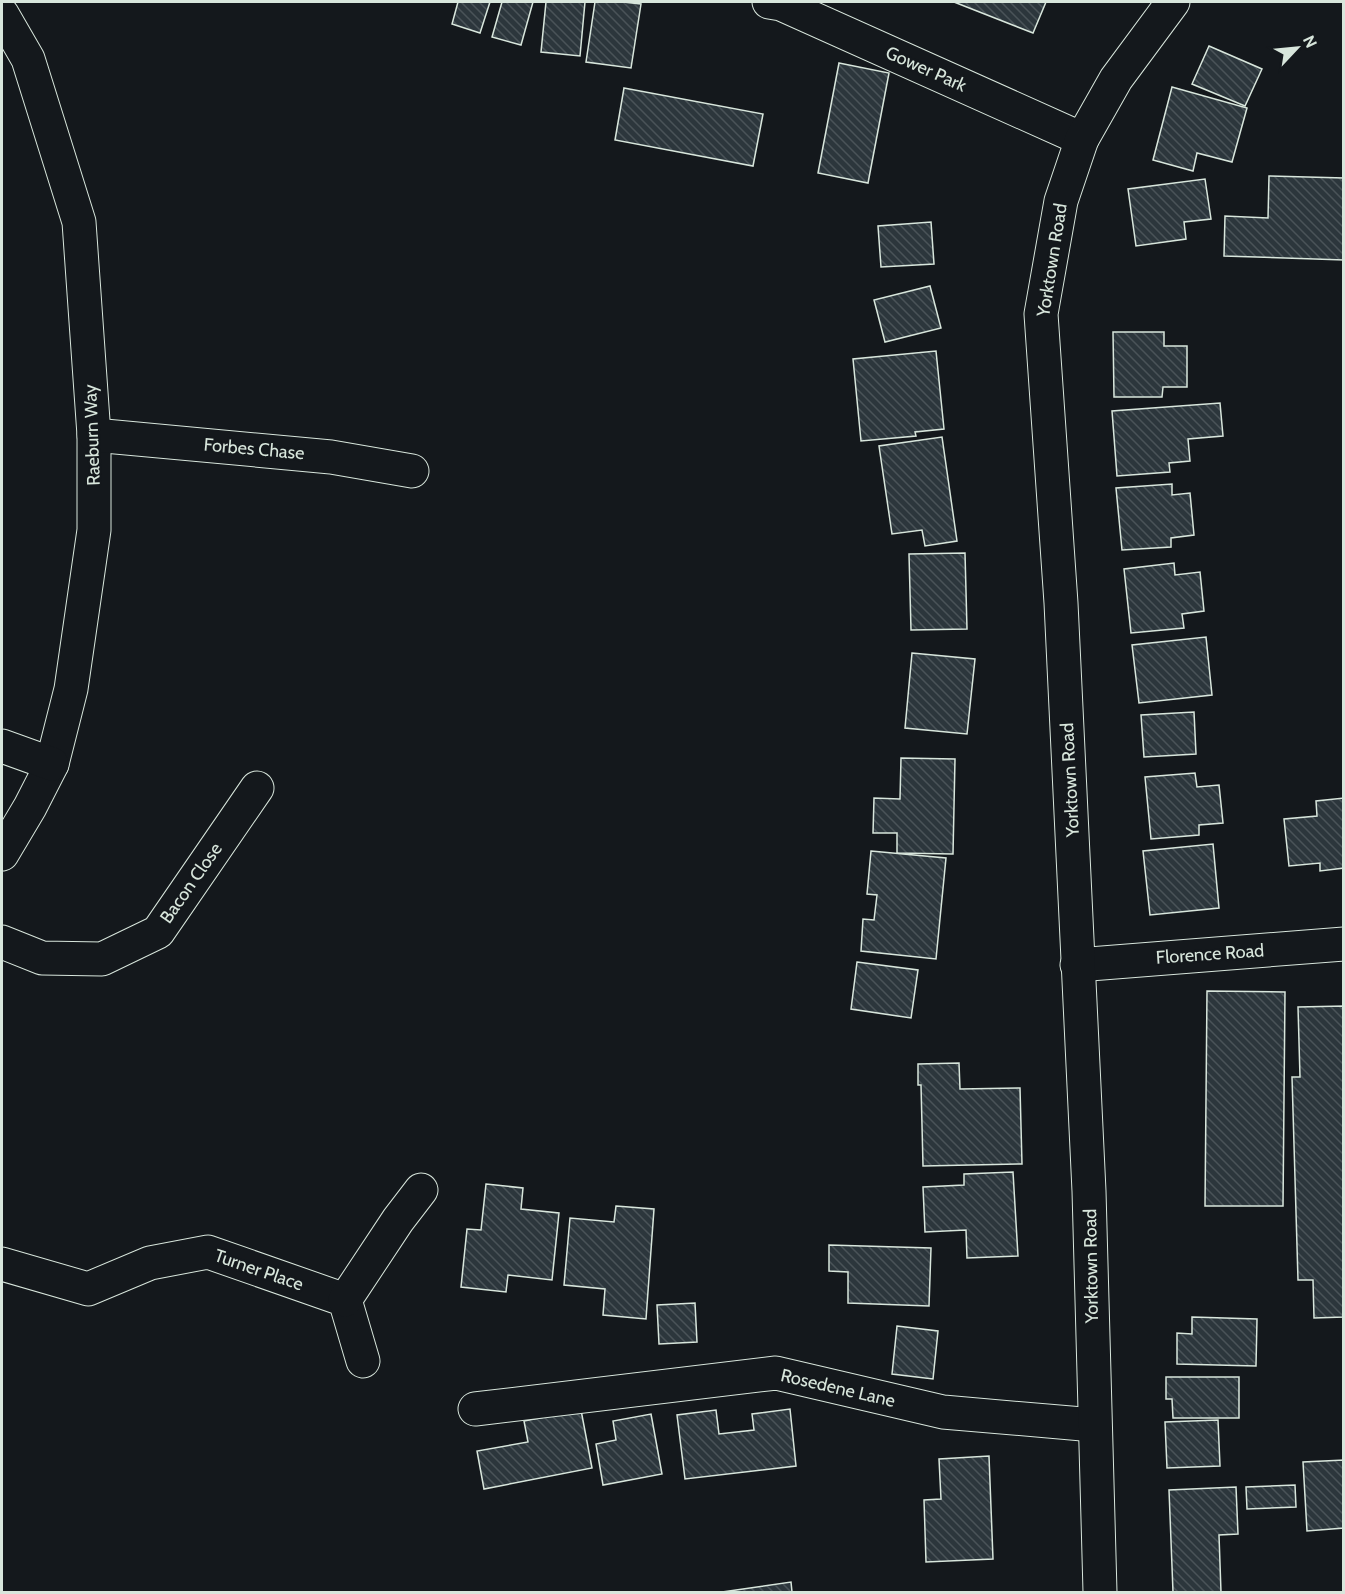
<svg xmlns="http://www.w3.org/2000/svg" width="1345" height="1594" font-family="Cabin,sans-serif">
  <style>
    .building { fill: url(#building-back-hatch); stroke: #d8e6dc; stroke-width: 1.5 }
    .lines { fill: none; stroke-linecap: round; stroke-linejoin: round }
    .minor-casing { stroke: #d8e6dc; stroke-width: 35 }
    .tertiary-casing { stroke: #d8e6dc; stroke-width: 35 }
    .minor { stroke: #14181c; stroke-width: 33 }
    .tertiary { stroke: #14181c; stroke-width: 33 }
    .labels { text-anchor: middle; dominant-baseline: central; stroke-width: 4.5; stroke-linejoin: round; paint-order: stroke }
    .street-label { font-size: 18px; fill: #d8e6dc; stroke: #14181c }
  </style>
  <defs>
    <pattern id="building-back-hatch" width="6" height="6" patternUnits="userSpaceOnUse" patternTransform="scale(1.5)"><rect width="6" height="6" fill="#2c363c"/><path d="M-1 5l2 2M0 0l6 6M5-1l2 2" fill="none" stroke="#4a5358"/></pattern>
  </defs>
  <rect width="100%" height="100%" fill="#14181c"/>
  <!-- building -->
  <g class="building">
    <polygon points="458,2 490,2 480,33 452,24"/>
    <polygon points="502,2 533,2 521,45 492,37"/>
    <polygon points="546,2 585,2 580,56 541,52"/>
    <polygon points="595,2 623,2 641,4 631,68 586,62"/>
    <polygon points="954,2 1046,2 1033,33"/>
    <polygon points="1209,46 1262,69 1245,106 1192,84"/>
    <polygon points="839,63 889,73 868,183 818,173"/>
    <polygon points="1172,87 1247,108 1232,162 1197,153 1193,171 1153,160"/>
    <polygon points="624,88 763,114 753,166 615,140"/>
    <polygon points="1269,176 1344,178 1344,260 1224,256 1225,216 1268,218"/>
    <polygon points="1205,179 1211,219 1184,222 1186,239 1136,246 1128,189"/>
    <polygon points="931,222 934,264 881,267 878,226"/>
    <polygon points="930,286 941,328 885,342 874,300"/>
    <polygon points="1113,332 1164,332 1164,346 1187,346 1187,387 1163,387 1162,397 1114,397"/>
    <polygon points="936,351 944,429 915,432 916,436 861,441 853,359"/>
    <polygon points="1220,403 1223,436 1188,439 1190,461 1169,463 1170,472 1117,476 1112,411"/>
    <polygon points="942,437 957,541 925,546 922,530 892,534 879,446"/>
    <polygon points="1172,484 1172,495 1190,493 1194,535 1171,538 1171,547 1122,550 1116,488"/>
    <polygon points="965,553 967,629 911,630 909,554"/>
    <polygon points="1174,563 1175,575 1200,572 1204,611 1182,614 1184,628 1131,633 1124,569"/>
    <polygon points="1206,637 1212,695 1139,703 1132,645"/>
    <polygon points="912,653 975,659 967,734 905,728"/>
    <polygon points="1194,712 1196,754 1144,757 1141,715"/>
    <polygon points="901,758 955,759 953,854 897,853 897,833 873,833 874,798 900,799"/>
    <polygon points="1195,773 1197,787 1219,785 1223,823 1199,825 1199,835 1151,839 1145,777"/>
    <polygon points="1344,798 1344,868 1320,871 1320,863 1289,866 1284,819 1317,816 1316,801"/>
    <polygon points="1213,844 1219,908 1150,915 1143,851"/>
    <polygon points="871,851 946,858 936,959 861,951 863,919 874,920 877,895 867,894"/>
    <polygon points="857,962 918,970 911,1018 851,1009"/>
    <polygon points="1207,991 1285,992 1283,1206 1205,1206"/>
    <polygon points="1344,1006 1344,1317 1314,1318 1313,1280 1298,1280 1292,1077 1300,1077 1298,1007"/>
    <polygon points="959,1063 960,1089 1020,1088 1022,1164 923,1166 921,1085 918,1085 918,1064"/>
    <polygon points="1013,1172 1018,1256 967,1258 966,1230 925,1232 923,1187 964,1185 964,1174"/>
    <polygon points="486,1184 523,1188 521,1209 559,1213 552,1280 508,1275 506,1292 461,1287 467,1229 481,1230"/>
    <polygon points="616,1206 654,1209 646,1319 603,1315 605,1289 564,1285 570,1218 614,1222"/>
    <polygon points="829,1245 931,1248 929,1306 848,1303 848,1272 829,1271"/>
    <polygon points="695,1303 697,1342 659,1344 657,1305"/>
    <polygon points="1192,1317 1257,1319 1256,1366 1177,1364 1177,1333 1192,1334"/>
    <polygon points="897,1326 938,1331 933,1379 892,1374"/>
    <polygon points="1166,1377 1239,1377 1239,1418 1173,1418 1172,1399 1166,1399"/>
    <polygon points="790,1409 796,1466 685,1479 677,1415 716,1410 719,1434 754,1430 752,1414"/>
    <polygon points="581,1410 592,1468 484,1489 477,1451 528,1442 524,1421"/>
    <polygon points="651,1414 662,1474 603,1485 596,1444 616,1440 613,1421"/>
    <polygon points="1218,1420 1220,1466 1167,1468 1165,1422"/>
    <polygon points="989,1456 993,1559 926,1562 924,1500 941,1499 939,1459"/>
    <polygon points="1344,1460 1344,1528 1307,1531 1303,1462"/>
    <polygon points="1295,1485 1296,1507 1247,1509 1246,1487"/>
    <polygon points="1236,1487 1238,1534 1219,1535 1221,1592 1173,1592 1169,1490"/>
    <polygon points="791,1582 792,1592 722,1592"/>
  </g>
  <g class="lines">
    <!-- minor casing -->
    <g class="minor-casing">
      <g id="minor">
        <polyline points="769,2 781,4 1082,139"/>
        <polyline points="2,14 28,59 79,222 94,435 94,530 71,689 52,764 30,807 2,854"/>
        <polyline points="94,435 331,457 412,471"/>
        <polyline points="2,746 52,764"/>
        <polyline points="2,942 42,958 102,959 158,932 257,788"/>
        <polyline points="1077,965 1344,944"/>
        <polyline points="2,1264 88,1289 150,1263 208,1252 345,1300 363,1361"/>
        <polyline points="345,1300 398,1220 421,1190"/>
        <polyline points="475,1409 776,1373 943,1412 1094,1425"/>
      </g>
    </g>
    <!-- tertiary casing -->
    <g class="tertiary-casing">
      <polyline id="tertiary" points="1100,1592 1089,1191 1061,603 1041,314 1061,201 1082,139 1116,79 1173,2"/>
    </g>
    <!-- minor -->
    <use href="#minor" class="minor"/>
    <!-- tertiary -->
    <use href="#tertiary" class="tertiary"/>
  </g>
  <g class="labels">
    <!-- street labels -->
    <g class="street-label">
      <text transform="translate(926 69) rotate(24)">Gower Park</text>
      <text transform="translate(1052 260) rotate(-81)">Yorktown Road</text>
      <text transform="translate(92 435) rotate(-92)">Raeburn Way</text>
      <text transform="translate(254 449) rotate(5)">Forbes Chase</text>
      <text transform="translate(1070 780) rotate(-93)">Yorktown Road</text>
      <text transform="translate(191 883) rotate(-55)">Bacon Close</text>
      <text transform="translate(1210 954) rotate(-4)">Florence Road</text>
      <text transform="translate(1091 1266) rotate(-91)">Yorktown Road</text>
      <text transform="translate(259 1270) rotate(19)">Turner Place</text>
      <text transform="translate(838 1388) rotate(13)">Rosedene Lane</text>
    </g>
  </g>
  <!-- border -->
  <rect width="1345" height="1594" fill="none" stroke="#d8e6dc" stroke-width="6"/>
  <!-- north arrow -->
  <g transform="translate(1297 48) rotate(64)" stroke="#14181c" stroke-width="4.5" paint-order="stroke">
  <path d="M0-4.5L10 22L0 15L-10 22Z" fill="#d8e6dc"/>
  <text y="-9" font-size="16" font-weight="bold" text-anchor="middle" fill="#d8e6dc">N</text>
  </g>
</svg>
